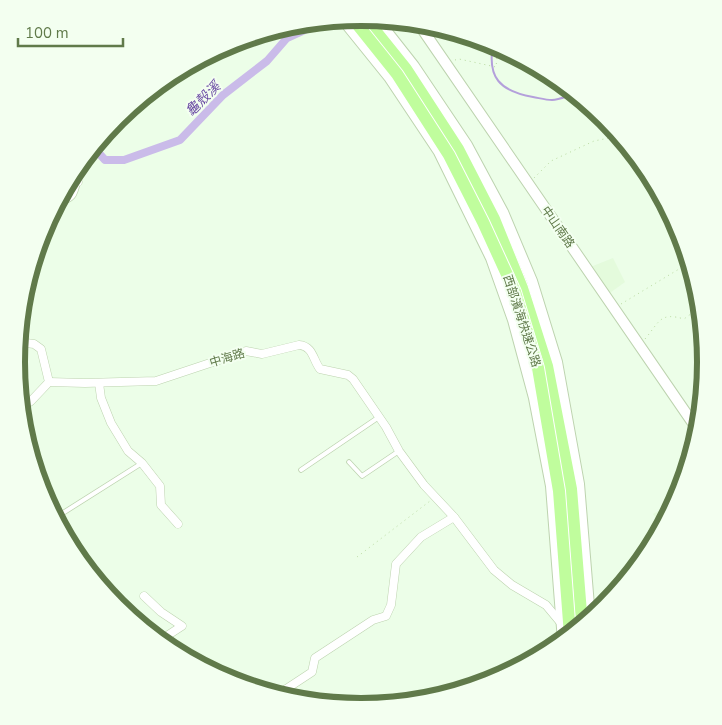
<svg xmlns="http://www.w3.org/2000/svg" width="722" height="725" font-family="'Nunito Sans','Noto Sans TC',sans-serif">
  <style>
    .residential { fill: #e4fbdc }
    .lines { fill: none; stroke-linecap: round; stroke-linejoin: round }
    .stream { stroke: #b4a0db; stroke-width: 2 }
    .canal { stroke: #cabbe9; stroke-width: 8 }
    .service-casing { stroke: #bdd3af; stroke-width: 5.5 }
    .minor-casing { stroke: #bdd3af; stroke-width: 9 }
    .tertiary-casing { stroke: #bdd3af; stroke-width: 12 }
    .trunk-casing { stroke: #fff; stroke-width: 14 }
    .path { stroke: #b9daa0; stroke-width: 1; stroke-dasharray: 1 4; stroke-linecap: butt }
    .service { stroke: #fff; stroke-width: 4 }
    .minor { stroke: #fff; stroke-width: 8 }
    .tertiary { stroke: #fff; stroke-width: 10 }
    .trunk { stroke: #c0fd9d; stroke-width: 12 }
    .trunk-bridge-casing { stroke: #fff; stroke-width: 14; stroke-linecap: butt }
    .trunk-bridge { stroke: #c0fd9d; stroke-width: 12 }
    .labels { text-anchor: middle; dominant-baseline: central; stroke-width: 4; stroke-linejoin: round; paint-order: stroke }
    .street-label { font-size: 12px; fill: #607a4a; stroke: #f3fff0 }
    .water-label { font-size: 14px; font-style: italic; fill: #6a4aa4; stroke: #f3fff0 }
    .rim { fill: none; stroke: #607a4a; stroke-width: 6 }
  </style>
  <rect width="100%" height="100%" fill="#ecfee8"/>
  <!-- residential -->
  <g class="residential">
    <polygon points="613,258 625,282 607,295 588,268"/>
    <polygon points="677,500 662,528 653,514"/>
  </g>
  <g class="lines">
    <!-- stream -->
    <path class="stream" d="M493 44C487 78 500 91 533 97 539 98 546 100 552 100 559 100 567 96 574 94"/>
    <!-- canal -->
    <g class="canal">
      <polyline points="96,145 96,150 105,160 124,160 180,140 223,95 267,61 287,38 322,22"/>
      <polyline points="20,396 21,393 19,344 29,276"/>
    </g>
    <!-- service casing -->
    <g class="service-casing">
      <g id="service">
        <path d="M59 204C73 199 75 197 78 182"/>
        <polyline points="349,462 362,476 399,451"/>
        <polyline points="301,470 379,417"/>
        <polyline points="55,518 142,463"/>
      </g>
    </g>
    <!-- minor casing -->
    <g class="minor-casing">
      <g id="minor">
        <polyline points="69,180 78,182"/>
        <polyline points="18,342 34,344 41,349 49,382 31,401 21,408"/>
        <path d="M49 382 85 383 156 381 246 351 262 354 299 345C313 346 313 360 320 369L348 375 353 379 386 427 399 451 424 485 454 517 494 570 512 585 546 605 561 623 577 629"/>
        <polyline points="99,383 101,398 111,423 128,451 142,463 160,486 161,505 178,524"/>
        <polyline points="144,596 161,612 182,626 159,641"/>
        <polyline points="277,695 312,672 315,658 373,620 386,616 391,605 396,564 421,537 454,517"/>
      </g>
    </g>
    <!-- tertiary casing -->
    <g class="tertiary-casing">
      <g id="tertiary">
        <polyline points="377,19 414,66 467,145 503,212 532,281 557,362 579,484 590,618"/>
        <polyline points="343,20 389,77 439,152 491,258 513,320 534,398 551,486 563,641"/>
        <polyline points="418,23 699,432"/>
      </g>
    </g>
    <!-- trunk casing -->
    <g class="trunk-casing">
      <polyline id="trunk" points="365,18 406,69 458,149 494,219 522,288 547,366 571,489 582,625"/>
    </g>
    <!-- path -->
    <g class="path">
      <polyline points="455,60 459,59 496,67 498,47"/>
      <polyline points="534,178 551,161 594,141 619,136"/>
      <polyline points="621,304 689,263"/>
      <path d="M645 339C660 321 660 312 684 319L700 307"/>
      <polyline points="357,557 430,501"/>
    </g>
    <!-- service -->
    <use href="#service" class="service"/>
    <!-- minor -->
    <use href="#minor" class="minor"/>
    <!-- tertiary -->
    <use href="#tertiary" class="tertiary"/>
    <!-- trunk -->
    <use href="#trunk" class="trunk"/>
    <!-- trunk-bridge casing -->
    <g class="trunk-bridge-casing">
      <polyline id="trunk-bridge" points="353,19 397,74 449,155 483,222 515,292 538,368 559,491 570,635"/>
    </g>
    <!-- trunk-bridge -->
    <use href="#trunk-bridge" class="trunk-bridge"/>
  </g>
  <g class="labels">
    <!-- street labels -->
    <g class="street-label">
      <text transform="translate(558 227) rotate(55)">中山南路</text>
      <text transform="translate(522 321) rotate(72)">西部濱海快速公路</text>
      <text transform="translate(227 358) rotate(-17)">中海路</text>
    </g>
    <!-- water labels -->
    <g class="water-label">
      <text transform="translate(203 99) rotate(-45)">龜殼溪</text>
    </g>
  </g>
  <!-- crop -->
  <path d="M0 0H722V725H0ZM25 362a336 336 0 1 1 672 0a336 336 0 1 1-672 0Z" fill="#f3fff0" fill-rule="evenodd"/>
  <path class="rim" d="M25 362a336 336 0 1 1 672 0a336 336 0 1 1-672 0Z"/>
  <!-- scale -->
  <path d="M18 38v8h105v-8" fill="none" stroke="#607a4a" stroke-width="2.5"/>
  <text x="25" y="38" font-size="15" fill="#607a4a" stroke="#f3fff0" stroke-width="4" paint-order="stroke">100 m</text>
</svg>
